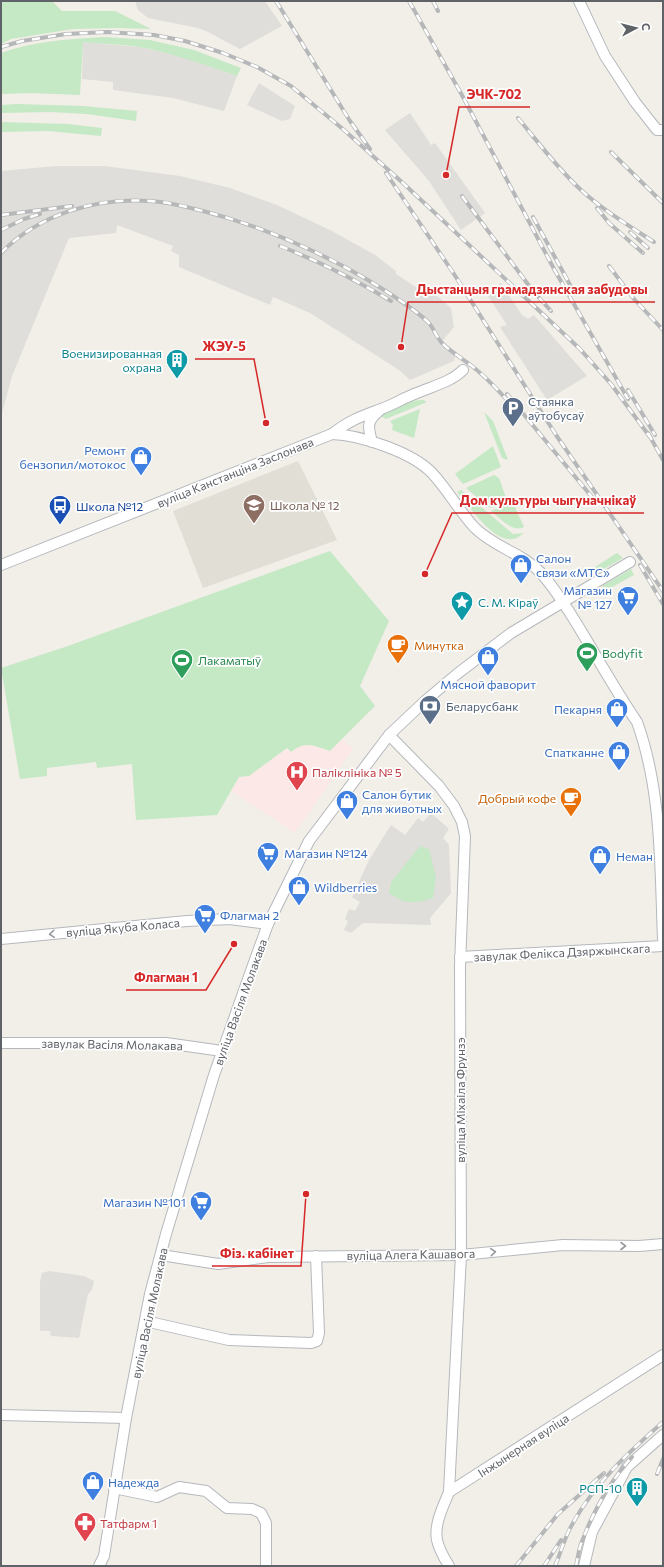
<svg xmlns="http://www.w3.org/2000/svg" width="664" height="1567" font-family="Commissioner,sans-serif">
  <style>
    .industrial { fill: #e0deda; fill-rule: evenodd }
    .education { fill: #e1ded6 }
    .medical { fill: #fce8e6 }
    .green { fill: #c5e8c5 }
    .lines { fill: none; stroke-linecap: round; stroke-linejoin: round }
    .minor-casing { stroke: #b5b8bc; stroke-width: 12 }
    .minor { stroke: #fff; stroke-width: 10 }
    .rail-casing { stroke: #b6b7b8; stroke-width: 4 }
    .rail { stroke: #fff; stroke-width: 2.5; stroke-dasharray: 8; stroke-linecap: butt }
    .oneway { stroke: #979a9d }
    .labels { text-anchor: middle; dominant-baseline: central; stroke-width: 3.5; stroke-linejoin: round; paint-order: stroke }
    .culture-label { font-size: 12px; fill: #0d838f; stroke: #fff; text-anchor: end }
    .service-label { font-size: 12px; fill: #4e5e75; stroke: #fff; text-anchor: start }
    .shop-label { font-size: 12px; fill: #366cbe; stroke: #fff; text-anchor: start }
    .street-label { font-size: 12px; fill: #5f6368; stroke: #fff }
    .education-label { font-size: 12px; fill: #785e54; stroke: #fff; text-anchor: start }
    .transit-label { font-size: 12px; fill: #164399; stroke: #fff; text-anchor: start }
    .food-label { font-size: 12px; fill: #c56008; stroke: #fff; text-anchor: start }
    .leisure-label { font-size: 12px; fill: #27864d; stroke: #fff; text-anchor: start }
    .health-label { font-size: 12px; fill: #be3a42; stroke: #fff; text-anchor: start }
    .leader { fill: none; stroke: #d62828; stroke-width: 1.5 }
    .callout-dot { fill: #d62828; stroke: #fff; stroke-width: 1.5 }
    .callout-label { font-size: 13px; text-anchor: middle; font-weight: bold; fill: #d62828; stroke: #fff; stroke-width: 3.5; stroke-linejoin: round; paint-order: stroke }
  </style>
  <rect width="100%" height="100%" fill="#f1efe8"/>
  <!-- industrial -->
  <g class="industrial">
    <polygon points="135,1 265,1 282,26 240,49 208,32 198,28 148,18 138,10"/>
    <polygon points="83,42 139,47 167,53 189,59 237,76 224,111 173,98 113,90 113,82 82,79"/>
    <polygon points="259,83 295,106 290,119 282,121 247,105"/>
    <polygon points="410,113 431,145 435,143 485,213 461,230 429,181 385,130"/>
    <polygon points="56,166 104,166 180,176 230,188 277,205 332,231 375,255 396,271 396,274 419,289 429,289 451,308 454,327 440,344 455,356 454,361 410,380 399,370 310,313 273,297 270,305 179,267 179,255 171,251 173,246 117,225 116,233 69,238 12,376 1,417 1,171"/>
    <polygon points="501,283 522,315 528,319 534,315 587,376 547,400 500,327 507,325 486,293"/>
    <path d="M431 813 449 829 443 838 449 845 451 893 430 918 431 925 363 923 351 933 344 930 348 921 345 919 349 909 355 911 360 902 352 897 369 860 391 825 405 835 418 818 423 822ZM420 846 433 898 412 857Z"/>
    <polygon points="49,1271 84,1276 94,1281 92,1290 88,1294 79,1338 51,1336 50,1331 40,1331 40,1282 42,1273"/>
  </g>
  <!-- education -->
  <polygon class="education" points="298,461 337,540 203,588 173,511"/>
  <!-- medical -->
  <polygon class="medical" points="342,739 353,749 295,833 231,791 239,777 249,776 287,748 291,752 298,747 308,744 330,751"/>
  <!-- green -->
  <g class="green">
    <polygon points="1,1 52,1 62,11 115,11 151,29 120,28 73,29 11,39 1,44"/>
    <path d="M104 37 150 40 194 50 241 68 237 76C205 65 173 53 139 47 121 44 102 44 83 42L80 95 33 93 1 94V53C33 41 70 39 104 37Z"/>
    <polygon points="17,104 83,106 137,111 136,121 87,114 50,112 1,113 1,105"/>
    <polygon points="1,122 68,124 102,128 101,136 48,131 1,132"/>
    <path d="M423 400 427 402 386 419 381 416C393 403 406 401 423 400Z"/>
    <polygon points="420,409 414,438 392,430 393,425 390,421"/>
    <polygon points="484,412 493,421 508,460 502,458"/>
    <polygon points="493,446 501,467 463,484 455,474"/>
    <polygon points="494,475 499,478 507,501 490,508 466,488"/>
    <path d="M461 490 513 534 524 533C521 535 517 539 513 539 494 543 468 505 457 492Z"/>
    <path d="M510 503 514 505 524 527C512 533 500 518 491 511Z"/>
    <path d="M330 551 389 621 360 686 375 706 330 751C314 746 306 740 291 752L287 748 249 776 239 777 217 815 136 820 132 764 97 768 96 762 47 768V776L20 779 1 668 68 646Z"/>
    <polygon points="617,553 623,558 595,574 592,569"/>
    <polygon points="631,569 634,575 605,591 602,586"/>
    <path d="M420 846 429 849 436 877 433 898C414 904 406 905 389 893L391 882Z"/>
  </g>
  <g class="lines">
    <!-- minor casing -->
    <g class="minor-casing">
      <g id="minor">
        <polyline points="579,1 605,56 635,102 657,130 663,130"/>
        <path d="M332 434C360 435 412 452 432 473 448 490 459 511 475 528 494 547 522 553 540 572 554 587 565 605 575 621 596 655 615 690 637 722 662 791 660 867 663 939"/>
        <path d="M372 442C368 427 366 422 379 411"/>
        <path d="M1 565 332 434C350 420 360 417 381 409 393 405 405 397 417 393 433 386 451 382 463 370"/>
        <polyline points="389,735 439,786 454,806 462,822 465,836 460,966 461,1255 449,1492"/>
        <polyline points="1,939 187,921 230,919 268,924"/>
        <polyline points="460,957 663,946"/>
        <polyline points="1,1043 166,1043 222,1051"/>
        <polyline points="161,1255 218,1264 268,1257 461,1255 563,1245 639,1246 663,1244"/>
        <polyline points="145,1321 229,1340 311,1343 317,1341 319,1333 316,1256"/>
        <polyline points="1,1415 126,1418"/>
        <polyline points="114,1488 157,1497 179,1487 206,1491 227,1508 252,1509 261,1513 266,1523 266,1566"/>
        <polyline points="99,1566 104,1556 126,1418 150,1294 166,1234 214,1075 252,968 268,924 309,841 389,735 425,701 457,674 511,633 630,562"/>
        <path d="M449 1566C444 1558 439 1549 437 1540 434 1524 443 1507 449 1492L663 1355"/>
        <polyline points="584,1566 592,1532 627,1467 663,1435"/>
      </g>
    </g>
    <!-- minor -->
    <use href="#minor" class="minor"/>
    <!-- rail casing -->
    <g class="rail-casing">
      <g id="rail">
        <polyline points="276,1 350,121 370,149"/>
        <polyline points="409,1 463,97 554,269 628,399"/>
        <polyline points="433,1 438,11"/>
        <polyline points="1,47 22,41 66,34 107,32 154,35 185,41 223,53 257,67 291,86 344,130 404,184 580,349 611,384 650,437"/>
        <path d="M518 118C538 142 558 169 581 190 603 210 629 226 654 242"/>
        <polyline points="611,152 663,203"/>
        <polyline points="386,173 454,274 556,435 663,591"/>
        <polyline points="462,196 533,291 551,311"/>
        <polyline points="597,208 609,223 643,253"/>
        <polyline points="1,215 72,206"/>
        <polyline points="533,217 575,294"/>
        <polyline points="1,230 24,219 40,214"/>
        <polyline points="630,232 648,248"/>
        <path d="M280 246C318 261 356 280 391 301"/>
        <path d="M1 253C39 214 97 197 150 201 169 202 186 207 203 211 273 229 349 264 408 306 415 311 423 317 429 323 434 329 437 338 442 343 451 352 463 359 473 367 486 377 497 389 508 401"/>
        <polyline points="609,266 634,299 663,330"/>
        <polyline points="628,390 655,435"/>
        <polyline points="507,394 596,502"/>
        <polyline points="648,433 663,460"/>
        <polyline points="640,565 663,604"/>
        <polyline points="657,1474 663,1459"/>
        <polyline points="516,1566 558,1514 604,1473"/>
        <polyline points="544,1566 561,1540"/>
        <path d="M555 1566C561 1552 565 1536 573 1523 595 1483 629 1452 663 1422"/>
        <path d="M576 1566C578 1557 579 1547 583 1539 594 1510 611 1480 632 1457"/>
      </g>
    </g>
    <!-- rail -->
    <use href="#rail" class="rail"/>
  </g>
  <!-- one-way arrows -->
  <defs><path id="oneway-chevron" d="M-2-3.5L2.5 0L-2 3.5" fill="none" stroke-width="1.6" stroke-linecap="round" stroke-linejoin="round"/></defs>
  <g class="oneway">
    <use href="#oneway-chevron" transform="translate(52 934) rotate(175)"/>
    <use href="#oneway-chevron" transform="translate(623 1246)"/>
    <use href="#oneway-chevron" transform="translate(493 1252) rotate(-5)"/>
  </g>
  <!-- icons -->
  <defs>
    <g id="building-pin" transform="scale(1.15)"><path d="M0 17L-7.5 6A9.5 9.5 0 1 1 7.5 6Z" fill="#0f9aa8" stroke="#fff"/><path d="M-4-6H4V6H1V3H-1V6H-4ZM-2.5-4.3h1.7v1.8h-1.7ZM.8-4.3h1.7v1.8H.8ZM-2.5-1h1.7V.8h-1.7ZM.8-1h1.7V.8H.8Z" fill="#fff"/></g>
    <g id="parking-pin" transform="scale(1.15)"><path d="M0 17L-7.5 6A9.5 9.5 0 1 1 7.5 6Z" fill="#5c6f8a" stroke="#fff"/><path d="M-3.5-5.5H1a3.5 3.5 0 0 1 0 7H-1V5.5H-3.5ZM-1-3.4V-.6H.8a1.4 1.4 0 0 0 0-2.8Z" fill="#fff"/></g>
    <g id="shop-pin" transform="scale(1.15)"><path d="M0 17L-7.5 6A9.5 9.5 0 1 1 7.5 6Z" fill="#3f7fe0" stroke="#fff"/><path d="M-5-2.5h2.3a2.7 3.5 0 0 1 5.4 0H5L5.5 6h-11ZM-1.5-2.5h3a1.5 2.3 0 0 0-3 0Z" fill="#fff"/></g>
    <g id="school-pin" transform="scale(1.15)"><path d="M0 17L-7.5 6A9.5 9.5 0 1 1 7.5 6Z" fill="#8d6e63" stroke="#fff"/><path d="M0-5L7-2L0 1L-7-2ZM-4 1L0 2.5L4 1V4Q0 6-4 4Z" fill="#fff"/></g>
    <g id="bus-pin" transform="scale(1.15)"><path d="M0 17L-7.5 6A9.5 9.5 0 1 1 7.5 6Z" fill="#1a4fb4" stroke="#fff"/><path d="M-5-6H5V4H4V6H2V4H-2V6H-4V4H-5ZM-3.5-4V0h7V-4ZM-3.5 1.2v1.5H-2V1.2ZM2 1.2v1.5H3.5V1.2Z" fill="#fff"/></g>
    <g id="supermarket-pin" transform="scale(1.15)"><path d="M0 17L-7.5 6A9.5 9.5 0 1 1 7.5 6Z" fill="#3f7fe0" stroke="#fff"/><path d="M-6-5.5h2.5l.6 2H6L4.5 2H-2.5L-4.4-4H-6ZM-1.5 3.2a1.3 1.3 0 1 0 .1 0ZM3 3.2a1.3 1.3 0 1 0 .1 0Z" fill="#fff"/></g>
    <g id="sight-pin" transform="scale(1.15)"><path d="M0 17L-7.5 6A9.5 9.5 0 1 1 7.5 6Z" fill="#0f9aa8" stroke="#fff"/><path d="M0-6L1.8-2.2L6-1.7L2.9 1.2L3.7 5.4L0 3.3L-3.7 5.4L-2.9 1.2L-6-1.7L-1.8-2.2Z" fill="#fff"/></g>
    <g id="cafe-pin" transform="scale(1.15)"><path d="M0 17L-7.5 6A9.5 9.5 0 1 1 7.5 6Z" fill="#e8710a" stroke="#fff"/><path d="M-5.5-4.5H6V0H3Q3 3.5 0 3.5H-2.5Q-5.5 3.5-5.5 0ZM3-3.2v2h1.7v-2ZM-6 4.5H4V6H-6Z" fill="#fff"/></g>
    <g id="stadium-pin" transform="scale(1.15)"><path d="M0 17L-7.5 6A9.5 9.5 0 1 1 7.5 6Z" fill="#2e9e5b" stroke="#fff"/><path d="M0-5a6.5 5 0 1 0 0 10a6.5 5 0 1 0 0-10ZM-3.5-1.8h7v3.6h-7Z" fill="#fff"/></g>
    <g id="bank-pin" transform="scale(1.15)"><path d="M0 17L-7.5 6A9.5 9.5 0 1 1 7.5 6Z" fill="#5c6f8a" stroke="#fff"/><path d="M-6-4H6V4H-6ZM0-2.3a2.3 2.3 0 1 0 0 4.6a2.3 2.3 0 1 0 0-4.6Z" fill="#fff"/></g>
    <g id="hospital-pin" transform="scale(1.15)"><path d="M0 17L-7.5 6A9.5 9.5 0 1 1 7.5 6Z" fill="#e0444e" stroke="#fff"/><path d="M-5-5h3v3.5h4V-5h3V5h-3V1.5h-4V5h-3Z" fill="#fff"/></g>
    <g id="pharmacy-pin" transform="scale(1.15)"><path d="M0 17L-7.5 6A9.5 9.5 0 1 1 7.5 6Z" fill="#e0444e" stroke="#fff"/><path d="M-2-6h4v4h4v4h-4v4h-4v-4h-4v-4h4Z" fill="#fff"/></g>
  </defs>
  <g fill-rule="evenodd">
    <use href="#building-pin" x="177" y="360"/>
    <use href="#parking-pin" x="513" y="408"/>
    <use href="#shop-pin" x="141" y="457"/>
    <use href="#school-pin" x="254" y="505"/>
    <use href="#bus-pin" x="60" y="506"/>
    <use href="#shop-pin" x="521" y="565"/>
    <use href="#supermarket-pin" x="628" y="597"/>
    <use href="#sight-pin" x="462" y="602"/>
    <use href="#cafe-pin" x="398" y="645"/>
    <use href="#stadium-pin" x="587" y="653"/>
    <use href="#shop-pin" x="488" y="657"/>
    <use href="#stadium-pin" x="182" y="660"/>
    <use href="#bank-pin" x="430" y="706"/>
    <use href="#shop-pin" x="617" y="709"/>
    <use href="#shop-pin" x="619" y="752"/>
    <use href="#hospital-pin" x="297" y="772"/>
    <use href="#cafe-pin" x="571" y="798"/>
    <use href="#shop-pin" x="347" y="801"/>
    <use href="#supermarket-pin" x="268" y="853"/>
    <use href="#shop-pin" x="600" y="856"/>
    <use href="#shop-pin" x="299" y="887"/>
    <use href="#supermarket-pin" x="205" y="915"/>
    <use href="#supermarket-pin" x="201" y="1202"/>
    <use href="#shop-pin" x="93" y="1482"/>
    <use href="#building-pin" x="637" y="1488"/>
    <use href="#pharmacy-pin" x="85" y="1523"/>
  </g>
  <g class="labels">
    <!-- culture labels -->
    <g class="culture-label">
      <text x="162" y="353">Военизированная<tspan x="162" dy="14">охрана</tspan></text>
      <text x="478" y="602" text-anchor="start">С. М. Кіраў</text>
      <text x="622" y="1488">РСП-10</text>
    </g>
    <!-- service labels -->
    <g class="service-label">
      <text x="528" y="401">Стаянка<tspan x="528" dy="14">аўтобусаў</tspan></text>
      <text x="446" y="706">Беларусбанк</text>
    </g>
    <!-- shop labels -->
    <g class="shop-label">
      <text x="126" y="450" text-anchor="end">Ремонт<tspan x="126" dy="14">бензопил/мотокос</tspan></text>
      <text x="536" y="558">Салон<tspan x="536" dy="14">связи «МТС»</tspan></text>
      <text x="612" y="590" text-anchor="end">Магазин<tspan x="612" dy="14">№ 127</tspan></text>
      <text x="488" y="684" text-anchor="middle">Мясной фаворит</text>
      <text x="602" y="709" text-anchor="end">Пекарня</text>
      <text x="604" y="752" text-anchor="end">Спатканне</text>
      <text x="362" y="794">Салон бутик<tspan x="362" dy="14">для животных</tspan></text>
      <text x="284" y="853">Магазин №124</text>
      <text x="616" y="856">Неман</text>
      <text x="314" y="887">Wildberries</text>
      <text x="220" y="915">Флагман 2</text>
      <text x="186" y="1202" text-anchor="end">Магазин №101</text>
      <text x="108" y="1482">Надежда</text>
    </g>
    <!-- street labels -->
    <g class="street-label">
      <text transform="translate(235 472) rotate(-22)">вуліца Канстанціна Заслонава</text>
      <text transform="translate(123 927) rotate(-5)">вуліца Якуба Коласа</text>
      <text transform="translate(562 952) rotate(-3)">завулак Фелікса Дзяржынскага</text>
      <text transform="translate(240 1002) rotate(-70)">вуліца Васіля Молакава</text>
      <text transform="translate(112 1044) rotate(1)">завулак Васіля Молакава</text>
      <text transform="translate(460 1100) rotate(-90)">вуліца Міхаіла Фрунзэ</text>
      <text transform="translate(411 1254) rotate(-1)">вуліца Алега Кашавога</text>
      <text transform="translate(149 1313) rotate(-78)">вуліца Васіля Молакава</text>
      <text transform="translate(523 1445) rotate(-33)">Інжынерная вуліца</text>
    </g>
    <!-- education labels -->
    <g class="education-label">
      <text x="270" y="505">Школа № 12</text>
    </g>
    <!-- transit labels -->
    <g class="transit-label">
      <text x="76" y="506">Школа №12</text>
    </g>
    <!-- food labels -->
    <g class="food-label">
      <text x="414" y="645">Минутка</text>
      <text x="556" y="798" text-anchor="end">Добрый кофе</text>
    </g>
    <!-- leisure labels -->
    <g class="leisure-label">
      <text x="602" y="653">Bodyfit</text>
      <text x="198" y="660">Лакаматыў</text>
    </g>
    <!-- health labels -->
    <g class="health-label">
      <text x="312" y="772">Паліклініка № 5</text>
      <text x="100" y="1523">Татфарм 1</text>
    </g>
  </g>
  <!-- callouts -->
  <path class="leader" d="M446 175L459 107H530M401 347L408 302H655M266 423L254 359H195M425 574L452 513H644M234 944L206 990H126M306 1194L301 1266H212"/>
  <g class="callout-dot">
    <circle cx="446" cy="175" r="4"/>
    <circle cx="401" cy="347" r="4"/>
    <circle cx="266" cy="423" r="4"/>
    <circle cx="425" cy="574" r="4"/>
    <circle cx="234" cy="944" r="4"/>
    <circle cx="306" cy="1194" r="4"/>
  </g>
  <g class="callout-label">
    <text x="494" y="99">ЭЧК-702</text>
    <text x="532" y="294">Дыстанцыя грамадзянская забудовы</text>
    <text x="224" y="351">ЖЭУ-5</text>
    <text x="548" y="505">Дом культуры чыгуначнікаў</text>
    <text x="166" y="982">Флагман 1</text>
    <text x="257" y="1258">Фіз. кабінет</text>
  </g>
  <!-- border -->
  <rect width="664" height="1567" fill="none" stroke="#5f6368" stroke-width="4"/>
  <!-- north arrow -->
  <g transform="translate(636 28) rotate(83)" stroke="#ffffff" stroke-width="3" paint-order="stroke">
  <path d="M0-3L7 15L0 10L-7 15Z" fill="#5f6368"/>
  <text y="-6" font-size="11" font-weight="bold" text-anchor="middle" fill="#5f6368">С</text>
  </g>
</svg>
